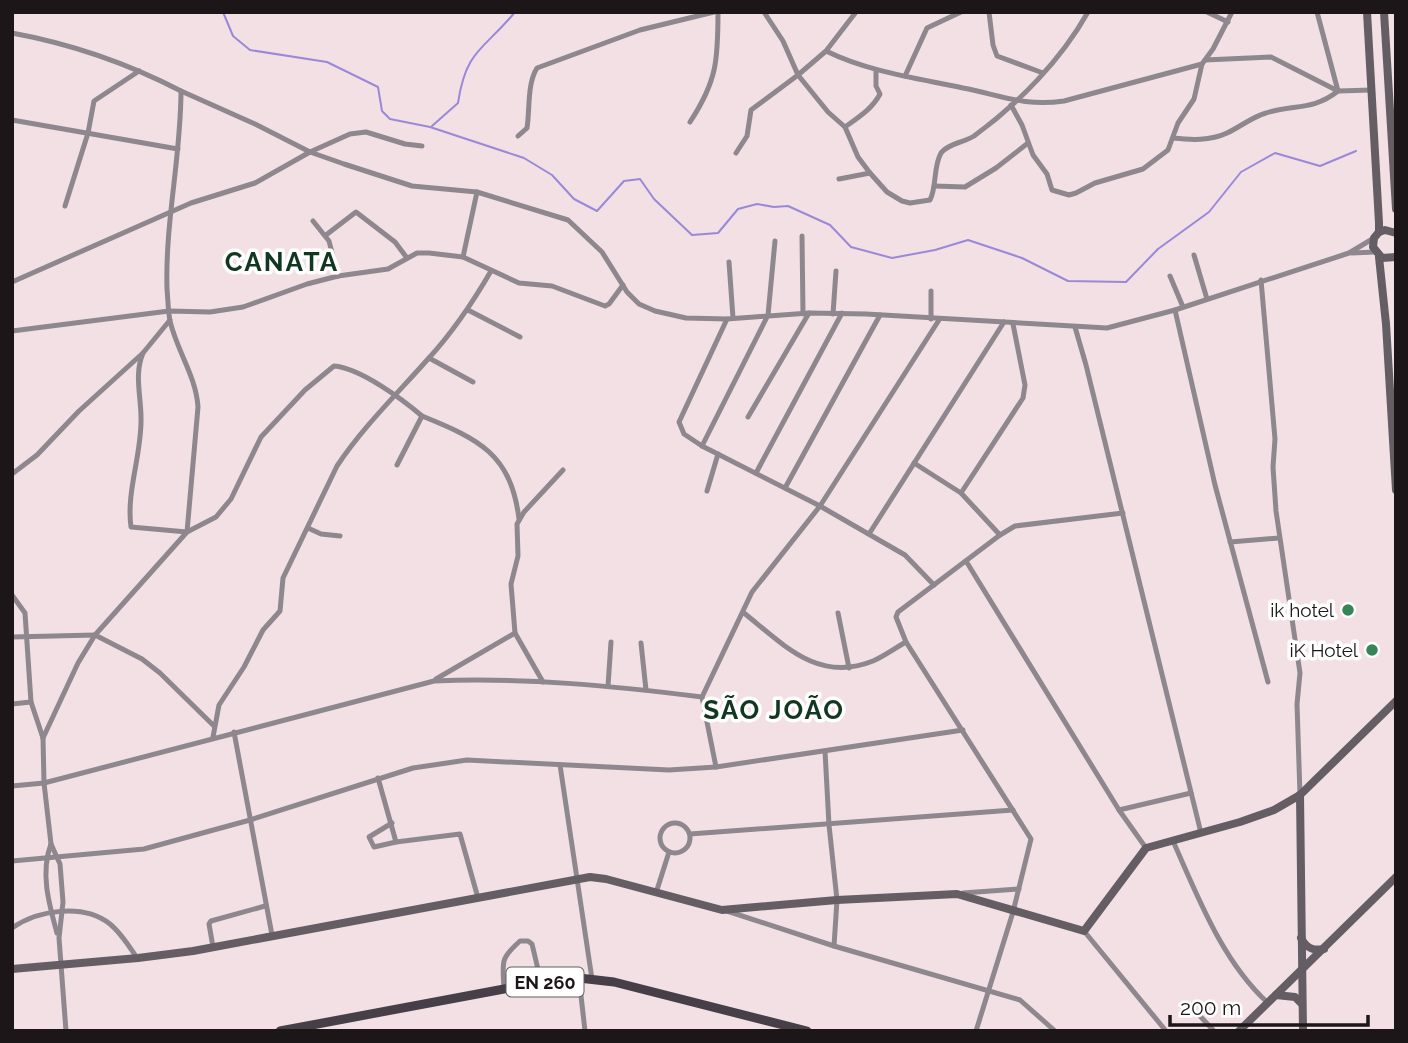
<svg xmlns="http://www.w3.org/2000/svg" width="1408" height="1043" font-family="Raleway,sans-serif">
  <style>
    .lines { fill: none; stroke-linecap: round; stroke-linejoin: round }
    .stream { stroke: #9a88d8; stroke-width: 2 }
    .street { stroke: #8e888e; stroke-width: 5 }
    .secondary { stroke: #645d64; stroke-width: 8 }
    .primary { stroke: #473f48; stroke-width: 9 }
    .poi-dot { fill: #358555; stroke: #fff; stroke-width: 2.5 }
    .labels { text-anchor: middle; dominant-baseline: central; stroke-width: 7; stroke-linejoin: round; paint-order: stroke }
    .shield { fill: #fff; stroke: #615c5d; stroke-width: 2 }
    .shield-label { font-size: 18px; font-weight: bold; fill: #1d1618 }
    .poi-label { font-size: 19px; fill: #1d1618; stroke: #fff; text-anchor: end }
    .district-label { font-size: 26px; font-weight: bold; letter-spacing: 2px; fill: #113720; stroke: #fff }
  </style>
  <rect width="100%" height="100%" fill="#f2e0e5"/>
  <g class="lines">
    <!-- stream -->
    <g class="stream">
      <polyline points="223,12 233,36 250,50 327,62 378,87 382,111 390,119 430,127 524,158 552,175 574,199 597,211 624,181 640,179 654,199 692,235 718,233 738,209 757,204 774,207 788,206 830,225 851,247 892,258 935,250 968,240 1022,258 1068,281 1126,282 1158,249 1209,212 1241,172 1275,153 1320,166 1356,151"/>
      <path d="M432 126 458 103C466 49 484 50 515 12"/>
    </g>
    <!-- street -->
    <g class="street">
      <path d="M764 12 783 41 798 75 828 112 845 127 858 157 870 173 887 192 902 201 910 203 930 200C937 187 933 167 941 153 947 144 965 142 974 136 1019 103 1061 60 1088 12"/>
      <polyline points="989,12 993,45 997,56 1043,73"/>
      <polyline points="1207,12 1228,22"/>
      <polyline points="1317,12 1338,91 1372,90"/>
      <path d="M12 33C72 44 127 63 181 91 181 157 165 222 167 289 168 299 168 311 170 321 177 351 196 376 198 407L187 532 95 635 78 663 43 738"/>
      <path d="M826 51C869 72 916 78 963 88 1000 95 1024 107 1064 101L1202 64 1213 49 1232 12"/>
      <polyline points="905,76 927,28 961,12"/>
      <polyline points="181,91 255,124 310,152 344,164 412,186 477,192 568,220 602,252 627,292 639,304 655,311 686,318 727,319 809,313 866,314 1107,328 1175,310 1349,253 1374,238"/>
      <polyline points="1011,105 1022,125 1033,155 1047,174 1052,190 1069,195 1076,193 1095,183 1143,169 1168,150 1178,123 1194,99 1202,64"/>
      <polyline points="12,120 178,149"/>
      <path d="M690 122C717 81 718 60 718 12"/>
      <path d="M845 127C859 117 872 109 880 94L876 86V70"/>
      <path d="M518 136 527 128C530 109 527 84 537 68L640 30 714 12"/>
      <path d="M1173 138C1191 140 1210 141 1227 133 1240 127 1252 117 1266 113 1293 104 1313 111 1338 91L1271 57 1205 60"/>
      <polyline points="736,153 747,136 751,110 798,75 826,51 856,12"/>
      <polyline points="839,179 870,173"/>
      <polyline points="934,186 965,187 996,168 1028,143"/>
      <polyline points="65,206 88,133 94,101 139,71"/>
      <polyline points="313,221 329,241 338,276"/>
      <polyline points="326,235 356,212 395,242 407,258"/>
      <polyline points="802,236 803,314"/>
      <polyline points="1352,253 1375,252"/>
      <polyline points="1194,255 1207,299"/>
      <polyline points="463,257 477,192"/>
      <polyline points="729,262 733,318"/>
      <polyline points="1170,276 1183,307"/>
      <polyline points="1261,280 1275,439 1273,467 1276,511 1300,673 1297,704 1300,795"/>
      <polyline points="12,282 191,203 255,183 310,152 350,134 366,132 405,144 422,146"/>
      <polyline points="931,291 931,319"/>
      <polyline points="468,310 520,337"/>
      <polyline points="1175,310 1215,485 1268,682"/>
      <polyline points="833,314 836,271"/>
      <polyline points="727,319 679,422 684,434 702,446 820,506 905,555 934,585"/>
      <polyline points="1075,327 1086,365 1201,833"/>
      <polyline points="12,331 169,311 210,312 243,307 307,284 338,276 388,269 417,253 429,253 463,257 519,283 552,286 605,306 609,304 623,285"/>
      <path d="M143 353C134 374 141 396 141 418 142 454 126 491 131 527L187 532 216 517 231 499 261 437 305 390 334 366C360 368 402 399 422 416L397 465"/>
      <polyline points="429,358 473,382"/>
      <path d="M422 416C479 439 511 454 519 519"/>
      <polyline points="748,417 809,313"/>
      <polyline points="702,446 768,315 775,241"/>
      <polyline points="914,463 961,493"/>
      <polyline points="756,473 842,313"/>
      <polyline points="12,474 37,455 79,411 143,353 170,320"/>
      <polyline points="785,488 880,315"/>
      <polyline points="707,491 718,454"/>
      <polyline points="308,528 321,534 340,536"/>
      <polyline points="869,534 1004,322"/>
      <polyline points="1000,535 961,493 1023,398 1025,385 1013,324"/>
      <polyline points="1230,542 1279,538"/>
      <polyline points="966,561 1119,810 1146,848"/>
      <polyline points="12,595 25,613 31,702 43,738 44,783 51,844 60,864 63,902 59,938 66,1031"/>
      <path d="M744 613C784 645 818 683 873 661 885 656 895 648 906 642"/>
      <polyline points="838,613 849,668"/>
      <polyline points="12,637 95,635 142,659 160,673 214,726"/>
      <polyline points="641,643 646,690"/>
      <polyline points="436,679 515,633"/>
      <polyline points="543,682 515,633 511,584 518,556 517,524 524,512 563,470"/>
      <polyline points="608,686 611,642"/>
      <polyline points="12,704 31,702"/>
      <polyline points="234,732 272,935"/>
      <path d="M213 737 219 705 244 667 263 630 280 611 283 578 337 466C363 427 397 394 428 359 453 332 473 302 491 271"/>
      <polyline points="825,751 829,825 837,900 834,946"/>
      <polyline points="560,765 592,979"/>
      <polyline points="716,767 702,697 752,592 820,506 939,320"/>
      <polyline points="378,778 396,842 460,834 478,898"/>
      <path d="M12 786 44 783 434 681C523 677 613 686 702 697"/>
      <polyline points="1119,810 1191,793"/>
      <circle cx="675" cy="838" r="15"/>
      <polyline points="392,823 369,837 374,847 396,842"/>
      <polyline points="690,834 1013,810"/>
      <path d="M1173 841C1198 897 1222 961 1268 1003"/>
      <path d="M51 844C40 873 49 904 57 933"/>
      <polyline points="12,861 144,849 250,820 413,768 467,760 669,770 716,767 963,730"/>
      <polyline points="656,893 669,852"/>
      <polyline points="963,893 1019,889"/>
      <polyline points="727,911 834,946 1020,1000 1055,1031"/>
      <path d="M12 928C38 910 83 903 110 924 121 933 129 946 137 958"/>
      <polyline points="1084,931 1166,1031"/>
      <polyline points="213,947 209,924 211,921 265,906"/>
      <polyline points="579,978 585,1031"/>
      <path d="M504 989C503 962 499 960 520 941H528L532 944 541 982"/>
      <polyline points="1199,1015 1214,1031"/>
      <polyline points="976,1031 1013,912 1031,839 906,642 896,617 898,612 1000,535 1015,526 1123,513"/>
    </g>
    <!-- secondary -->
    <g class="secondary">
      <polyline points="1367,12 1379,223 1379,232 1374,238 1373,247 1382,258 1396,257"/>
      <polyline points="1384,12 1396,209"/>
      <polyline points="1379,232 1385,230 1396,233"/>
      <polyline points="1379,257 1386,324 1396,490"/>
      <polyline points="1300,795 1303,1031"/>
      <path d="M1301 938C1306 948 1313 951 1324 949"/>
      <polyline points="12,969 138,958 193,951 590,877 606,879 722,910 837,900 957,894 1084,931 1146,848 1240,822 1274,810 1300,795 1396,701"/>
      <polyline points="1276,995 1295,997 1302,1004"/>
      <polyline points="1239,1031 1396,877"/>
    </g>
    <!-- primary -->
    <polyline class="primary" points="280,1031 541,982 579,978 614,982 807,1031"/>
  </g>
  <!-- markers -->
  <g class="poi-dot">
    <circle cx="1348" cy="610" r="7"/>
    <circle cx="1372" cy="650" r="7"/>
  </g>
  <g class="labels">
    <!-- shield labels -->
    <rect class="shield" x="506.5" y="967.5" width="77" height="29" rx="5"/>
    <g class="shield-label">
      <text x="545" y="982">EN 260</text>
    </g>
    <!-- poi labels -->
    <g class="poi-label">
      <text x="1334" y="610">ik hotel</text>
      <text x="1358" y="650">iK Hotel</text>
    </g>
    <!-- district labels -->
    <g class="district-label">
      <text x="282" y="262">CANATA</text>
      <text x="774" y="710">SÃO JOÃO</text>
    </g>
  </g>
  <!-- border -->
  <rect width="1408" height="1043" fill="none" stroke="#1d1618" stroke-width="28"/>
  <!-- scale -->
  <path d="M1170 1015v10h198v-10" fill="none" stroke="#1d1618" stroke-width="3.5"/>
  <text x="1180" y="1015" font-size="21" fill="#1d1618" stroke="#ffffff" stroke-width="5" paint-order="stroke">200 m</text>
</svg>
